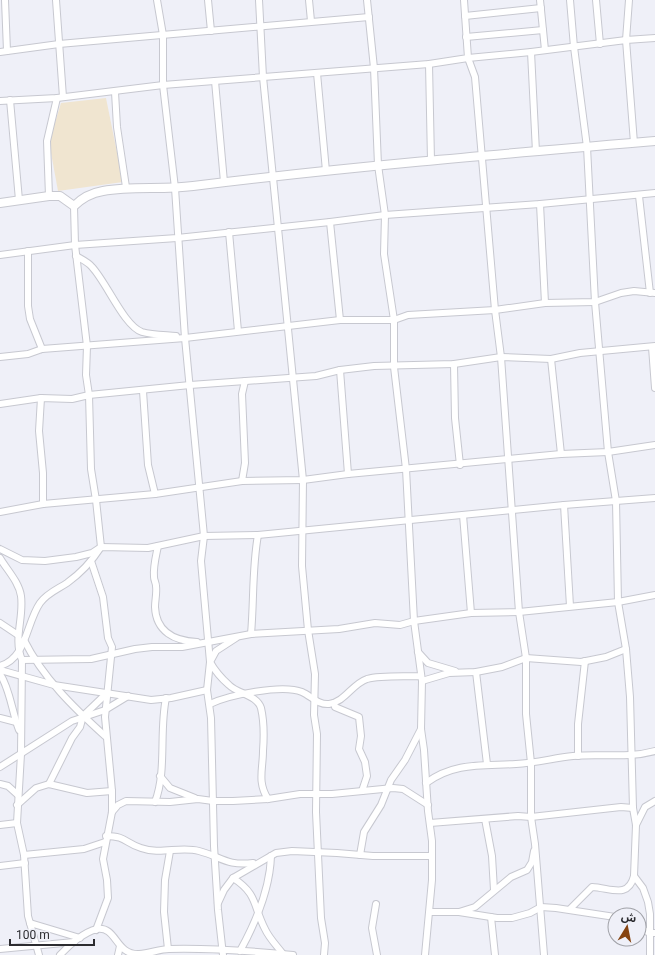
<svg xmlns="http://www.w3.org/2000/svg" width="655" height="955" font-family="Roboto,'Noto Sans Arabic',sans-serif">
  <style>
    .education { fill: #f0e5d0 }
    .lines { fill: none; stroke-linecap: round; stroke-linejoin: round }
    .minor-casing { stroke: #c7c8d0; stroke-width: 8 }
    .tertiary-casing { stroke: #c7c8d0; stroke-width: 10 }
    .minor { stroke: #fff; stroke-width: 6 }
    .tertiary { stroke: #fff; stroke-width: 8 }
  </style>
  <rect width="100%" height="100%" fill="#eff0f8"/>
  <!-- education -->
  <polygon class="education" points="106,98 123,182 58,191 49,142 61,103"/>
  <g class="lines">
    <!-- minor casing -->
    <g class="minor-casing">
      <g id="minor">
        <polyline points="5,0 7,51"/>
        <polyline points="56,0 63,97"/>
        <polyline points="157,0 163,35 163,85 175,188 185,338 204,536 201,561 210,662 207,690 211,718 214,846 218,910 223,955"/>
        <polyline points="208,0 211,31"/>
        <polyline points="259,0 263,77 303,480 302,566 308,630 315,674 314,715 317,734 316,812 321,918 325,943 324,955"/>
        <polyline points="309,0 311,21"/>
        <polyline points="367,0 374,68 378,165 385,215 384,254 394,320 394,367 406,469 414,621 422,681 421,729 424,750 428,811 432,841 432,880 425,955"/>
        <polyline points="540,0 545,50"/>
        <polyline points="570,0 574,47 587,147 595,302 608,452 616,501 618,602 626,649 630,697 633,808 636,825 634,876 643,888 648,902 650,914 650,955"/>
        <polyline points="596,0 600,44"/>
        <polyline points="629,0 626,40 655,38"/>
        <polyline points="465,16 541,8"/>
        <polyline points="466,37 543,30"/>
        <polyline points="0,52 59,44 369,17"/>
        <polyline points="531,52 536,152"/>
        <polyline points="429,64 431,161"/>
        <polyline points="317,73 326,171"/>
        <polyline points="215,81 224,182"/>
        <polyline points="115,92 117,127 126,187"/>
        <polyline points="10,100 19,200"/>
        <polyline points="0,101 57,98 163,85 429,64 468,58 464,0"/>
        <polyline points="49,196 47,141 57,98"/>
        <polyline points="639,196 650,293"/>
        <polyline points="540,204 545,303"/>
        <polyline points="330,222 340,320"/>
        <polyline points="229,232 238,331"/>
        <polyline points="28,251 28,306 30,319 42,349"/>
        <polyline points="0,255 75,245 177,238 330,222 385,215 540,204 655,193"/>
        <path d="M76 256C81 259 88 262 92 267 107 283 124 326 142 332 152 335 166 335 176 336"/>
        <polyline points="652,347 655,388"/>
        <polyline points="0,357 28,354 42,349 185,338 340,320 394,320 408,315 495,310 545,303 595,302 621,293 634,291 655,293"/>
        <polyline points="551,359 561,454"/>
        <polyline points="454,364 455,418 460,465"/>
        <polyline points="340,370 348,474"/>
        <polyline points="143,391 148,465 155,494"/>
        <polyline points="41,398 39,431 43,473 43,504"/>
        <polyline points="0,404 41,398 72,399 89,395 190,385 316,376 340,370 374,366 454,364 501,357 551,359 580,353 655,346"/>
        <polyline points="242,481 245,463 242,394 245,381"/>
        <polyline points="564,505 570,606"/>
        <polyline points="0,512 43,504 155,494 242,481 303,480 348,474 561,454 608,452 655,445"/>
        <polyline points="463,515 471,613"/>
        <path d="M158 546C156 556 153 567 154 577 154 580 156 583 156 586 157 593 155 600 155 607 156 632 175 641 197 642"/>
        <polyline points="0,549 22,560 45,561 76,557 92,553 101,547 148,548 204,536 258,535 564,505 655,498"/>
        <path d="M0 558C7 570 19 582 21 596 24 618 13 639 22 660L21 754 17 823 24 855 28 916 39 955"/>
        <polyline points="91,561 103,597 108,638 112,647 105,717 112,791 112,812 103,859 107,880 108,898 96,930"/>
        <polyline points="0,623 18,635"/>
        <path d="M251 634C254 601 252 568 258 535"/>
        <path d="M236 638 216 651 210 662C215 671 221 678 229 685 238 694 257 695 261 708 264 721 264 738 263 751 263 769 257 782 268 799"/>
        <path d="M24 640C43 678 74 708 105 736"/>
        <polyline points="418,652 428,663 455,671"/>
        <polyline points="22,660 91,659 135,649 152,647 182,647 251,634 339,629 375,623 400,625 414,621 471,613 519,612 618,602 655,595"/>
        <path d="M0 666C27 658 26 623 40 603 47 593 58 589 67 583 81 573 92 561 101 547L96 500 91 469 89 395 86 375 87 346 75 245 74 206"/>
        <polyline points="0,670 54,685 151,700 171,698 207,690"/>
        <polyline points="476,672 487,764"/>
        <path d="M0 674C10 689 12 712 19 730"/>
        <polyline points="422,681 449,673 476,672 502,667 526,658 581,662 606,657 626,649"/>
        <polyline points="334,703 335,707 359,717 361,736 359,749 365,762 367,776 362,791"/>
        <path d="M210 704C229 695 282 684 302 692 311 696 318 705 329 704 345 702 352 684 367 679 381 675 406 677 421 676"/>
        <polyline points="0,718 16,722"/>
        <polyline points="578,756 578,724 585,661"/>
        <polyline points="0,767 72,721 105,710 128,696"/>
        <polyline points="160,776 170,788 195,798"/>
        <path d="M426 783C454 762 483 766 516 764 536 763 554 758 573 756 602 753 626 759 655 751"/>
        <polyline points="0,784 8,786 18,795"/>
        <polyline points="49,784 72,738 80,727 83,716 107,693"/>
        <path d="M155 802C167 771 159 731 166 698"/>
        <polyline points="17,805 36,788 49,784 87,793 112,791"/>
        <polyline points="112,812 118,805 126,801 170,802 198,799 213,801 233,801 268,799 300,794 332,794 393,788 403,789 428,805"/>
        <polyline points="485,819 492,856 494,890"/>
        <polyline points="430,823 518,816 531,817 621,807 633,808"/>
        <polyline points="0,825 17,823"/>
        <polyline points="636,825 645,807 655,801"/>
        <path d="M106 836C126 836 125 843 141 848 160 855 180 846 199 851 222 857 226 866 253 863"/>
        <polyline points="24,855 84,849 105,842"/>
        <polyline points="360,855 364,832 381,805 391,780 405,760 421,729"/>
        <polyline points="0,866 25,863"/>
        <path d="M233 878C258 894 253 906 265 929 269 938 277 946 283 954"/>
        <polyline points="218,903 224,890 233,878 276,853 292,851 337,853 373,856 432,856"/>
        <polyline points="376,904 372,928 377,955"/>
        <path d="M570 909 592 887C611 888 628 899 634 876"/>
        <polyline points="430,912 459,912 475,907 511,877 527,870 532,862 534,851"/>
        <polyline points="459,912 497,918 512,918 530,913 541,907 556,908 615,917"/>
        <polyline points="491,917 495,955"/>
        <polyline points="30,923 80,938"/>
        <polyline points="639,928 650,933 655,933"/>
        <polyline points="0,949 74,942"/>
        <polyline points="168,949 164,912 165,880 170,851"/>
        <path d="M240 951C256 922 270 889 271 856"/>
        <path d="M60 955C69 945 84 932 97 929 117 926 115 955 139 954 149 954 159 949 169 949 210 948 252 951 293 955"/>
        <polyline points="118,955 120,946"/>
        <polyline points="544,955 535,844 531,817 531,763 526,714 526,658 519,612 501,357 495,310 475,77 468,58 531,52 626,40 634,143"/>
      </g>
    </g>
    <!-- tertiary casing -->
    <g class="tertiary-casing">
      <path id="tertiary" d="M0 203 49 196H60L74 206C82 198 91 193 103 191 133 186 163 190 193 186 346 167 501 154 655 141"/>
    </g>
    <!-- minor -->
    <use href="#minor" class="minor"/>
    <!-- tertiary -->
    <use href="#tertiary" class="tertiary"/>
  </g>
  <!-- north arrow -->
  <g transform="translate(627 927) rotate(10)"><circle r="19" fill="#eff0f8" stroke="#a1a2a8"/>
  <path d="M0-3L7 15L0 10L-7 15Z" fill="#864411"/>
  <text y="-6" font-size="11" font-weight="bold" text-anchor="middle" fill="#2c2c30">ش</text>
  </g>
  <!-- scale -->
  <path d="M10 939v6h84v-6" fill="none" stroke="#2c2c30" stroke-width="2"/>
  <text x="16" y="939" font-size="12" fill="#2c2c30" stroke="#eff0f8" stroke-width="3" paint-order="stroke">100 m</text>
</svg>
